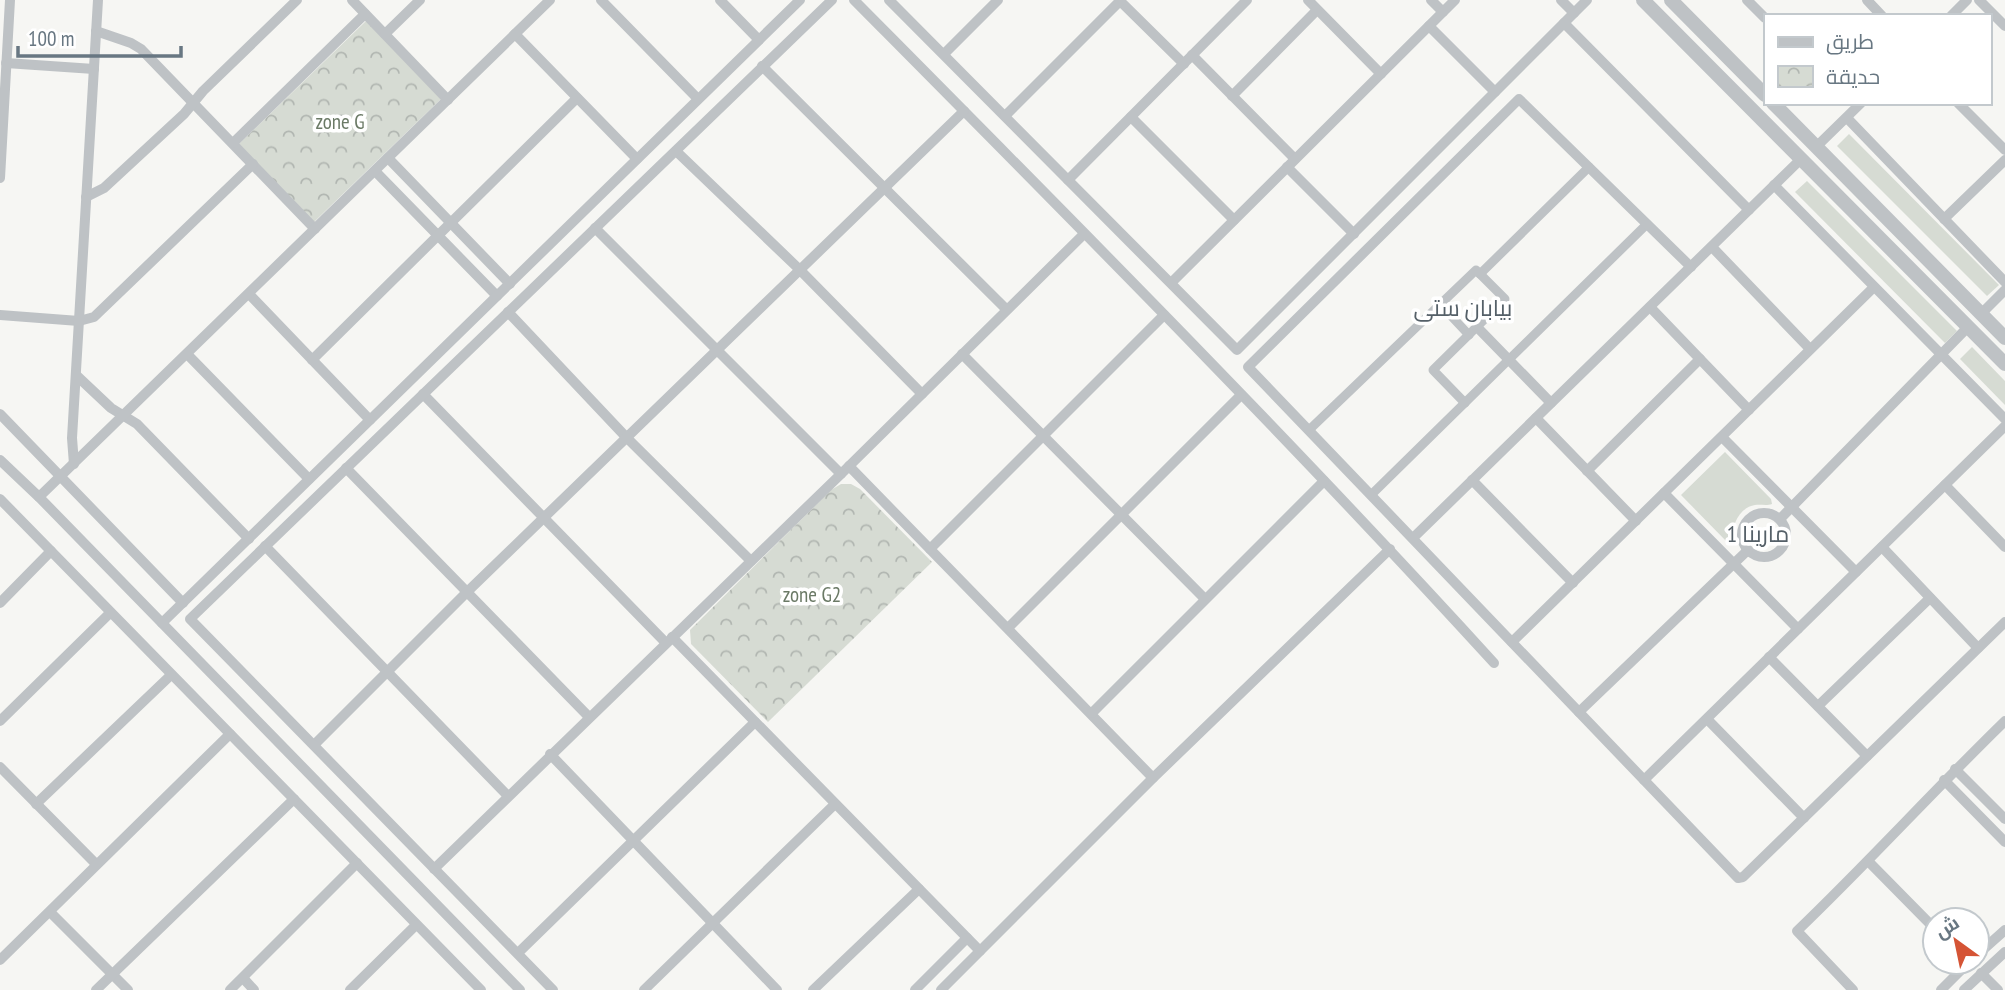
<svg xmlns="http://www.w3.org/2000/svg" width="2005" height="990" font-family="'PT Sans Narrow',Cairo,sans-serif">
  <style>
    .green { fill: #d6dbd3 }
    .park { fill: url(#park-crowns) }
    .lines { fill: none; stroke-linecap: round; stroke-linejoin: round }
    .pedestrian { stroke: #bec2c5; stroke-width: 9 }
    .minor { stroke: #bec2c5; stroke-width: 10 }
    .tertiary { stroke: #bec2c5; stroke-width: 14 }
    .labels { text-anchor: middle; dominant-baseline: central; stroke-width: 7; stroke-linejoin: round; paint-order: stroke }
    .park-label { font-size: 21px; fill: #6b7a66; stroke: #fff }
    .neighbourhood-label { font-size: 23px; fill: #556068; stroke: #fff }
  </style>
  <defs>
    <pattern id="park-crowns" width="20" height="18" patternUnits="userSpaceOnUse" patternTransform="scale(1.75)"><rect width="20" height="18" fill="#d6dbd3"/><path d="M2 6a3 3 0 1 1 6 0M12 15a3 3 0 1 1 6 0" fill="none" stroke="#b1b6b1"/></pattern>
  </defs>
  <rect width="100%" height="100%" fill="#f6f6f3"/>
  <!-- green -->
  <g class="green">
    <polygon points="1849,134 1999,285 1987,296 1837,146"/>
    <polygon points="1807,181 1957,331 1945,343 1795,192"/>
    <polygon points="1972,347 2005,381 2005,405 1960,359"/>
    <path d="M1725 452 1771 499 1772 504C1766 506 1761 504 1755 505 1738 508 1732 526 1732 541L1728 543 1681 495Z"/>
  </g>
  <!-- park -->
  <g class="park">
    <polygon points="366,21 441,99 314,222 239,144"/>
    <polygon points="841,484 851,484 860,489 932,562 768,722 691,644 690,630 831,490"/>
  </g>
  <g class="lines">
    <!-- pedestrian -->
    <g class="pedestrian">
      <polyline points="1480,274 1589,167"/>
      <polyline points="1440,304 1469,335"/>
      <polyline points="1309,430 1476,270 1505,299 1433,370 1465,403"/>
      <polyline points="1371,495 1647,224"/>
    </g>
    <!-- minor -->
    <g class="minor">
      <polyline points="352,0 448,100"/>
      <polyline points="601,0 698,99"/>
      <polyline points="720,0 759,40"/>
      <path d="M854 0C1070 218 1287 436 1494 663"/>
      <polyline points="889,0 1237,350 1587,0"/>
      <polyline points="1308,0 1381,74"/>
      <polyline points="1431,0 1443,12"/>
      <polyline points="1561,0 1574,13"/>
      <polyline points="1747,0 1765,18"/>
      <polyline points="1867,0 1882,16"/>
      <polyline points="1979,0 2005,26"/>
      <polyline points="1120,1 1184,64"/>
      <polyline points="1951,16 1967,0"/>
      <polyline points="1564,23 1749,210"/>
      <polyline points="1429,26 1495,92"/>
      <polyline points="96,31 131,43 141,49 315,229"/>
      <polyline points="385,34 420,0"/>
      <polyline points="515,34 637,159"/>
      <polyline points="944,54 998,0"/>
      <polyline points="1192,55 1295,159"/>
      <polyline points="6,63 94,69"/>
      <polyline points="762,66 1006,309"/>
      <polyline points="1232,96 1317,10"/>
      <polyline points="1958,103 2005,150"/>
      <polyline points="1005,116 1121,0"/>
      <polyline points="1131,117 1234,220"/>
      <polyline points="1847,118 2005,282"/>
      <polyline points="233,143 365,14"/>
      <polyline points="1816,147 1861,103"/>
      <polyline points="676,151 799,269 922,394"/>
      <polyline points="388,158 510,284"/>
      <polyline points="1287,167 1354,234"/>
      <polyline points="375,171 497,296"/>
      <polyline points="0,178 10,0"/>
      <polyline points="1068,180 1247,0"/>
      <polyline points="1774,185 2005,419"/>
      <polyline points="86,197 104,188 184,114 203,91 297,0"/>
      <polyline points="1944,219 2005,160"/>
      <polyline points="595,228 841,474"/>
      <polyline points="1712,247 1810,349"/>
      <polyline points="1691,267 1519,99 1248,367 1738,878 1743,877 2005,622"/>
      <polyline points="1172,282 1455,0"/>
      <polyline points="249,294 370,420"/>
      <polyline points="1650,307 1749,410"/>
      <polyline points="508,312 626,437 751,561"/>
      <polyline points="1981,314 2005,290"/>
      <polyline points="0,315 79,321 94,317 253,164"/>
      <polyline points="1477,327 1551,403"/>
      <polyline points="187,354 309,479"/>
      <polyline points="962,354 1205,599"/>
      <polyline points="312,360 577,98"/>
      <polyline points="76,375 111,408 137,424 249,539"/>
      <polyline points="423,394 666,643"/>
      <polyline points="0,414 183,603"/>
      <polyline points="1536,418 1636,521"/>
      <polyline points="1722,437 1856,572"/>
      <polyline points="0,460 39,497 520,990"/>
      <polyline points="74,464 72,438 98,0"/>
      <polyline points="849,466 1153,778"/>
      <polyline points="346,468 589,717"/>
      <polyline points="1587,471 1700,359"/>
      <polyline points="1472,480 1573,583"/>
      <polyline points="1945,485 2005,547"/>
      <polyline points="1664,493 1798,629"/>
      <polyline points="39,497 550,0"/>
      <polyline points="0,499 481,990"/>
      <circle cx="1764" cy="535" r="22"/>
      <polyline points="1780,519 1968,327"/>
      <polyline points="1413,538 1801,159"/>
      <polyline points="265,546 508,796"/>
      <polyline points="1882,547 1978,648"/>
      <polyline points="930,549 1164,315"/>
      <polyline points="0,603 51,551"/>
      <polyline points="162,623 800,0"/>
      <polyline points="1008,628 1241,395"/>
      <polyline points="672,637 980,951"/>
      <polyline points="1512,642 1874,287"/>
      <polyline points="1769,657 1867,756"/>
      <polyline points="1818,706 1930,598"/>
      <polyline points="1579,712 1748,550"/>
      <polyline points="1092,713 1324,481"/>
      <polyline points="1707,719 1804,818"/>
      <polyline points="0,721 110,613"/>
      <polyline points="314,745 466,593 964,111"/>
      <polyline points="550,754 777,990"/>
      <polyline points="0,767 96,864"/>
      <polyline points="1955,769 2005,819"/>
      <polyline points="1644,780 2005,426"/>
      <polyline points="1944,780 2005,842"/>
      <polyline points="36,804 171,675"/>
      <polyline points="1869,862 1935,929"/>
      <polyline points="434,869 841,474 1084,234"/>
      <polyline points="50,912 128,990"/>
      <polyline points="518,953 755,722"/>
      <polyline points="1977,955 2005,930"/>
      <polyline points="0,960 230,734"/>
      <polyline points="1981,973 1998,990"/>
      <polyline points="243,978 254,990"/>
      <polyline points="96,990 294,799"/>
      <polyline points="230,990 357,863"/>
      <polyline points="350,990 416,925"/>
      <polyline points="553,990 190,619 832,0"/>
      <polyline points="644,990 835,804"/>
      <polyline points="813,990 919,889"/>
      <polyline points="915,990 967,938"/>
      <polyline points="941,990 1153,778 1390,549"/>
      <path d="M1853 990 1797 931C1868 863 1934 790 2005 721"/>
      <polyline points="1941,990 1969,962"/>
      <polyline points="1964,990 2005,952"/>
    </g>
    <!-- tertiary -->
    <g class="tertiary">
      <polyline points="1643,0 2005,364"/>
      <polyline points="1671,0 1765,95"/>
      <polyline points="1773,103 2005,338"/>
    </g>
  </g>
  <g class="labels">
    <!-- park labels -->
    <g class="park-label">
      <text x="340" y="121">zone G</text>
      <text x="812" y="594">zone G2</text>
    </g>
    <!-- neighbourhood labels -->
    <g class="neighbourhood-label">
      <text x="1463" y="307">بیابان ستی</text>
      <text x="1758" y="533">مارینا 1</text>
    </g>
  </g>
  <!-- legend -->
  <rect x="1764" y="14" width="228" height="91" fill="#ffffff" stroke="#c3c9cd" stroke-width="2"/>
  <rect x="1778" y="37" width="35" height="10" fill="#bec2c5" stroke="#c3c9cd" stroke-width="2"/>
  <text x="1826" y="49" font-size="21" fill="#687782">طريق</text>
  <rect x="1778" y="66" width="35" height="21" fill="url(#park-crowns)" stroke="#c3c9cd" stroke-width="2"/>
  <text x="1826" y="84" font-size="21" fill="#687782">حديقة</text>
  <!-- north arrow -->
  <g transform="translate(1956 941) rotate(327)"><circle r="33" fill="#ffffff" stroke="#c3c9cd" stroke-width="2"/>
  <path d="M0-5L12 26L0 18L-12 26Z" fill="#d55435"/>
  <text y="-10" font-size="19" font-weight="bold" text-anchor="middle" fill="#687782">ش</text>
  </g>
  <!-- scale -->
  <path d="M18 46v10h163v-10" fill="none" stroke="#687782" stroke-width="3.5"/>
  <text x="28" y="46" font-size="21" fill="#687782" stroke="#ffffff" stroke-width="5" paint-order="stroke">100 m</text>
</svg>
